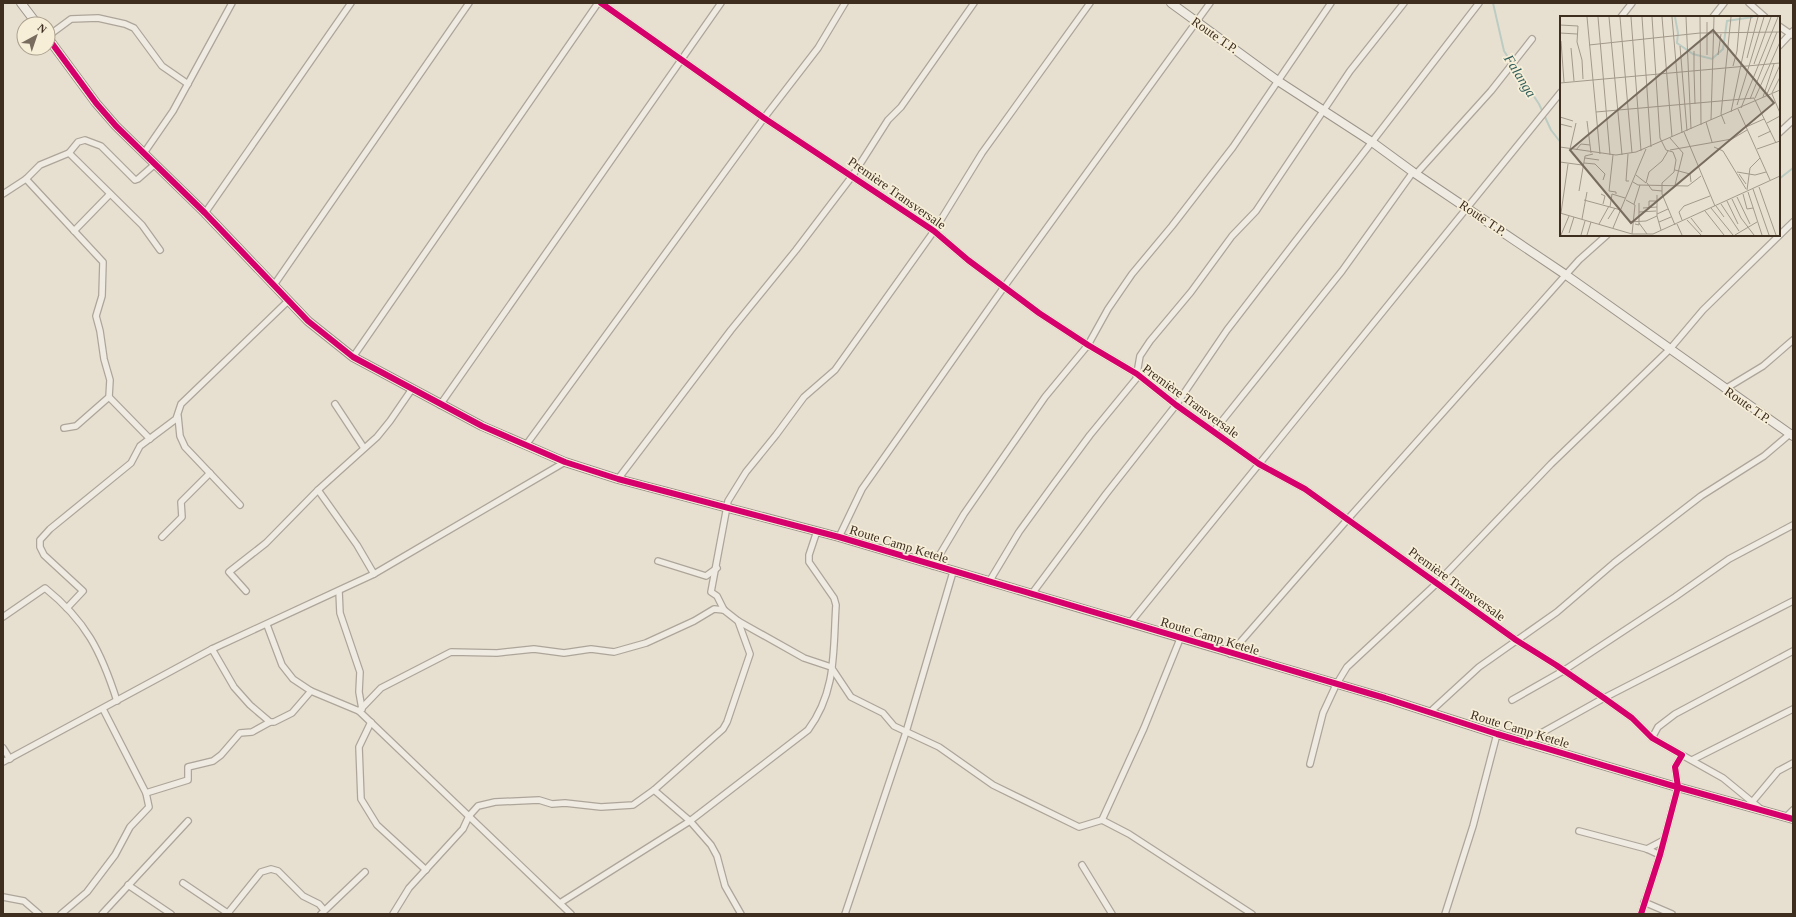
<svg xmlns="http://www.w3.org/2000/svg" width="1796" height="917" font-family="Georgia,serif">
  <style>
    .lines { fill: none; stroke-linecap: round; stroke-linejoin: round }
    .stream { stroke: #bcccc2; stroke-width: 2 }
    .street-casing { stroke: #ada599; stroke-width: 8 }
    .secondary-casing { stroke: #9c958a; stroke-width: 10 }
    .street { stroke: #efebe3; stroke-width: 5.5 }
    .secondary { stroke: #efebe3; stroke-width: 8 }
    .cycleway-casing { stroke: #f7eed8; stroke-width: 8 }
    .cycleway { stroke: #d6006c; stroke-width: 6 }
    .labels { text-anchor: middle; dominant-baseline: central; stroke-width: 3.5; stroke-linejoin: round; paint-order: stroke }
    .street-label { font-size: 13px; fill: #3d2e20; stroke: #f7eed8 }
    .water-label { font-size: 14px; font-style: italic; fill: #2f5d5a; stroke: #f7eed8 }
    .inset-river { fill: none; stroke: #bcccc2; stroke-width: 2 }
    .inset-road { fill: none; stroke: #a3998a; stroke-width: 1 }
    .view { fill: #786c5e; fill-opacity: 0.15; stroke: #786c5e; stroke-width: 2 }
    .inset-edge { fill: none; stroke: #3d2e20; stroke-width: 2 }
  </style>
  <rect width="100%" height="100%" fill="#e7e0d1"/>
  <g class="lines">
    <!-- stream -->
    <g class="stream">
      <polyline points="1493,3 1504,51 1539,104 1551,130 1561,143"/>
      <polyline points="1779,179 1793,168"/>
    </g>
    <!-- street casing -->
    <g class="street-casing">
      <g id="street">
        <polyline points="601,3 764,118 934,231 968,260 1039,313 1088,345 1137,374 1176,405 1259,464 1305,489 1516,640 1556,665 1604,698 1632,718 1652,738 1682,755 1675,767 1678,787 1660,855 1641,914"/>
        <polyline points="1749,3 1765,17"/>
        <polyline points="1621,17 1632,3"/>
        <polyline points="1713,17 1724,3"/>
        <polyline points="1779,26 1792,35"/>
        <polyline points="48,36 71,19 98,18 125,24 134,28 162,66 188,84"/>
        <polyline points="1779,46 1793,31"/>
        <polyline points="1779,133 1793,120"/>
        <polyline points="69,153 142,225 160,250"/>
        <polyline points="144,153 173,111 232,3"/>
        <polyline points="1416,174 1491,91 1532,39"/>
        <polyline points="26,179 103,262 102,296 96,316 100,331 104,359 110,380 109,397 76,426 64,428"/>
        <polyline points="3,194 26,179 40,165 69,153 78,142 85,140 101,146 135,180 138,179 154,165"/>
        <polyline points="205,213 351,3"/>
        <polyline points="74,231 110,194"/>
        <polyline points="274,285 469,3"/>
        <polyline points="353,357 598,3"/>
        <polyline points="1725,389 1763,366 1793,340"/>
        <polyline points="109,397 150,439"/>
        <polyline points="335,404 364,448"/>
        <polyline points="440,405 721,3"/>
        <polyline points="178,416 180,436 185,447 240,505"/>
        <polyline points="1214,431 1342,271 1413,172"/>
        <polyline points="526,445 764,118 818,48 845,3"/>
        <polyline points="618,479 731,330 796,250 853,175 888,120 901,107 974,3"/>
        <polyline points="318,490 357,545 374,574"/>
        <polyline points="162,537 182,517 181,502 210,473"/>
        <polyline points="839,537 862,489 1004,287 1210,3"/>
        <polyline points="658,561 706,576 717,568"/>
        <polyline points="933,566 964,514 1045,397 1088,345 1108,309 1132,274 1172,226 1233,147 1331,3"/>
        <polyline points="989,582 1019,532 1053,485 1090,435 1136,379 1140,356 1150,341 1191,292 1232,236 1256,211 1350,71 1404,3"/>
        <polyline points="246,591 229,572 266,543 318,490 377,437 390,421 412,389"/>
        <polyline points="339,591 340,613 360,672 359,692 362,709"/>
        <polyline points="1031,595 1106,494 1176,405 1227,330 1479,3"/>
        <polyline points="67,608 83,591 44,555 40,547 40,540 50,529 131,463 140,446 176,419 181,404 288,301"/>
        <path d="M3 617 45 588C86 621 101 651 117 701"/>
        <polyline points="738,621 804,658 831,667 851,697 883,713 894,726 939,747 993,785 1079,827 1102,820 1129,834 1252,914"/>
        <polyline points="1130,623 1561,92"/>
        <polyline points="267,625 282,665 293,679 311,691 359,711 571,914"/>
        <polyline points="212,649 234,687 250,705 270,722"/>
        <polyline points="1230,654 1347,520 1579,260 1607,235"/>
        <polyline points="1512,700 1563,671 1675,597 1729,559 1793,525"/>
        <polyline points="359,711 381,688 451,652 497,653 534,649 564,653 591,649 614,652 646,643 694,621 714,609 724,610"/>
        <polyline points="1430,712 1479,667 1557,612 1614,563 1701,496 1764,456 1791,433"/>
        <polyline points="371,722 359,747 361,799 377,825 426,870"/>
        <polyline points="1652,738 1658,727 1675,714 1793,651"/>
        <polyline points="1525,742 1604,698 1793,601"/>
        <polyline points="3,748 10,759"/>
        <polyline points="1682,755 1723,778 1762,810"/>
        <polyline points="1692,760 1793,709"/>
        <polyline points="3,762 212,649 374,574 565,462"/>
        <polyline points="1310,764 1323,713 1336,685 1347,667 1436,584 1551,464 1670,349 1703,310 1793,222"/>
        <polyline points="654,790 690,821 711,845 717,856 725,886 741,914"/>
        <polyline points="146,793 188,780 188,767 213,761 221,755 240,733 252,732 270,722 274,722 292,713 311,691"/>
        <polyline points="1753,801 1778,771 1793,763"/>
        <polyline points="1786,817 1793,810"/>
        <polyline points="1102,820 1144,728 1180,639"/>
        <polyline points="1579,831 1647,849 1660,855"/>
        <polyline points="1647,849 1664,840"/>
        <polyline points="1082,865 1112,914"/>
        <polyline points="183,883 229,914"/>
        <polyline points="128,885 171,914"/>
        <polyline points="3,897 24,901 39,914"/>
        <polyline points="1644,902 1672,914"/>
        <path d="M560 903 690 821 808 730C837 691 833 650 836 605L834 598 809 562V555L817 531"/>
        <polyline points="228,913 261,872 271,869 278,871 303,896 319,904 324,910"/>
        <polyline points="61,914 87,892 115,855 130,827 149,807 146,793 103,709"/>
        <polyline points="102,914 188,821"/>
        <polyline points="321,914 365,872"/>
        <polyline points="393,914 409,888 463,829 469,816 478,806 495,802 539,800 552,804 565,803 601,807 633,805 654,790 723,729 727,722 750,654 738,621 724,610 717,596 711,592 728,501 746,472 776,435 804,397 835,370 934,231 982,153 1090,3"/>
        <polyline points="845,914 906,732 953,572"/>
        <polyline points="1445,914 1473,826 1497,734"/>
      </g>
    </g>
    <!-- secondary casing -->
    <g class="secondary-casing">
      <g id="secondary">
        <polyline points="21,3 37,24"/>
        <polyline points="1171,3 1278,81 1372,142 1413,172 1566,275 1793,436"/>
        <polyline points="48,38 96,103 116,126 205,213 308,321 353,357 482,426 565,462 618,479 839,537 1385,698 1497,734 1670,785 1793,819"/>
      </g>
    </g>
    <!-- street -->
    <use href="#street" class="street"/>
    <!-- secondary -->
    <use href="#secondary" class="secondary"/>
    <!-- cycleway casing -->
    <g class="cycleway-casing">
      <g id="cycleway">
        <polyline points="601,3 764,118 934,231 968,260 1039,313 1088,345 1137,374 1176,405 1259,464 1305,489 1516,640 1556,665 1604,698 1632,718 1652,738 1682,755 1675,767 1678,787 1660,855 1641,914"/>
        <polyline points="48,38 96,103 116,126 205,213 308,321 353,357 482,426 565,462 618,479 839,537 1385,698 1497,734 1670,785 1793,819"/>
      </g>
    </g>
    <!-- cycleway -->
    <use href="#cycleway" class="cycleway"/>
  </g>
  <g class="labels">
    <!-- street labels -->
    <g class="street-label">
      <text transform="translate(1215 35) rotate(35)">Route T.P.</text>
      <text transform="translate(897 193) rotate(35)">Première Transversale</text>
      <text transform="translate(1483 218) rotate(34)">Route T.P.</text>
      <text transform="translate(1191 401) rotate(36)">Première Transversale</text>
      <text transform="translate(1748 405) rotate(35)">Route T.P.</text>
      <text transform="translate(899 544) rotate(17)">Route Camp Ketele</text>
      <text transform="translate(1457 584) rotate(36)">Première Transversale</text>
      <text transform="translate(1210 636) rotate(17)">Route Camp Ketele</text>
      <text transform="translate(1520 729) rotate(17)">Route Camp Ketele</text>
    </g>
    <!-- water labels -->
    <g class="water-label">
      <text transform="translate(1520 76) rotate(58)">Falanga</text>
    </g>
  </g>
  <!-- overview -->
  <g transform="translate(1560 16)">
    <rect width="220" height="220" fill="#e7e0d1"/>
    <path class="inset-river" d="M115 1 118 17 117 27 133 38 152 43 163 33 167 5 193 1"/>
    <path class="inset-road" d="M27 1 40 138M38 1 50 139M49 1 62 139M60 1 72 137M71 1 81 135M82 1 91 131M92 1 100 122 106 134 113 136 116 144 114 156 102 167V178L115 209M102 1 112 121M112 1 122 117M126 1 131 113M140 1 141 109M0 9 18 10 17 26 22 44 23 63M0 17 17 18M1 25 4 66M29 29 140 17 220 16M120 30 127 115M11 32 14 65M147 39V6M158 39 161 18M187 42 198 1M194 48 211 1M173 50 177 35 180 1M134 54 135 88M134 54V35M0 67 220 47M212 77 220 61M212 78 220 97M206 80 220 49M203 81 214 48M195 82 220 26M190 83 217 16M177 89 204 1M181 92 218 1M178 93 210 164M36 96 194 82 216 127M171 96 191 1M0 101 13 105M151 104 154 1M27 105 31 137M146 106 152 126M207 107 220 100M0 108 12 111M165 108 161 98 171 1M186 111 204 103M124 116 155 190M198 121 211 115M110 122 123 137 115 169M0 131 56 139 76 136 220 74M154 131 163 135 186 173M10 133 16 107M197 133 220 125M16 134 21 128 30 129M110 134 172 123 187 114M68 138 66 165H69M53 139 49 175 56 176V178M25 142 39 144M0 146 22 149M24 147 35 148 45 158 43 164M115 154 130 158 131 166M177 156 195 159 206 156M179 158 186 168M76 159 86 167M73 166 78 169 128 170 141 160M86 167 89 156 102 145 108 135M87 167 92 174 102 175M199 171 216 219M193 173 209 219M187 174 190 152 200 142M19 175 25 140 33 138M188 176 202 219M41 178 45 180 43 188M183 178 187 193 193 192M97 179V200L101 214M177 181 190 208M172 183 181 202 194 219M24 184 61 194M66 184 75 189 72 218M167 185 178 208M74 188 80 169M161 188 179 215M156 190 164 201M50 191 52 178 65 182M83 192 97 191M89 192V185H96M151 192 173 219M145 195 164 219M79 196 96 195M0 197 72 218H93L220 160M1 197 8 148M97 198 108 193M131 202 142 216M22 203 27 176M48 203 55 192M122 204 119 196 124 190 150 180M127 204 141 219M69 206 86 205 97 200M99 206 111 201M79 207 87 218M39 208 49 190M75 208 79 209V187M117 208 122 219M53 212 86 133M9 217 14 201M1 219 9 200M21 219 25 205M27 219 31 206M175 219 197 206"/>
    <path class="view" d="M153 14 214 87 71 207 10 134Z"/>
    <rect width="220" height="220" class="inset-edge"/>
  </g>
  <!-- border -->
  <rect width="1796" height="917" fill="none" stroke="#3d2e20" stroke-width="8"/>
  <!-- north arrow -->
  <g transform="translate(36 36) rotate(40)"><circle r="19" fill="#f7eed8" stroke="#ada18e"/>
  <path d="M0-3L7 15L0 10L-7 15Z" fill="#786c5e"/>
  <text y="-6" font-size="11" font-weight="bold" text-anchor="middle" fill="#3d2e20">N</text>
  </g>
</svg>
